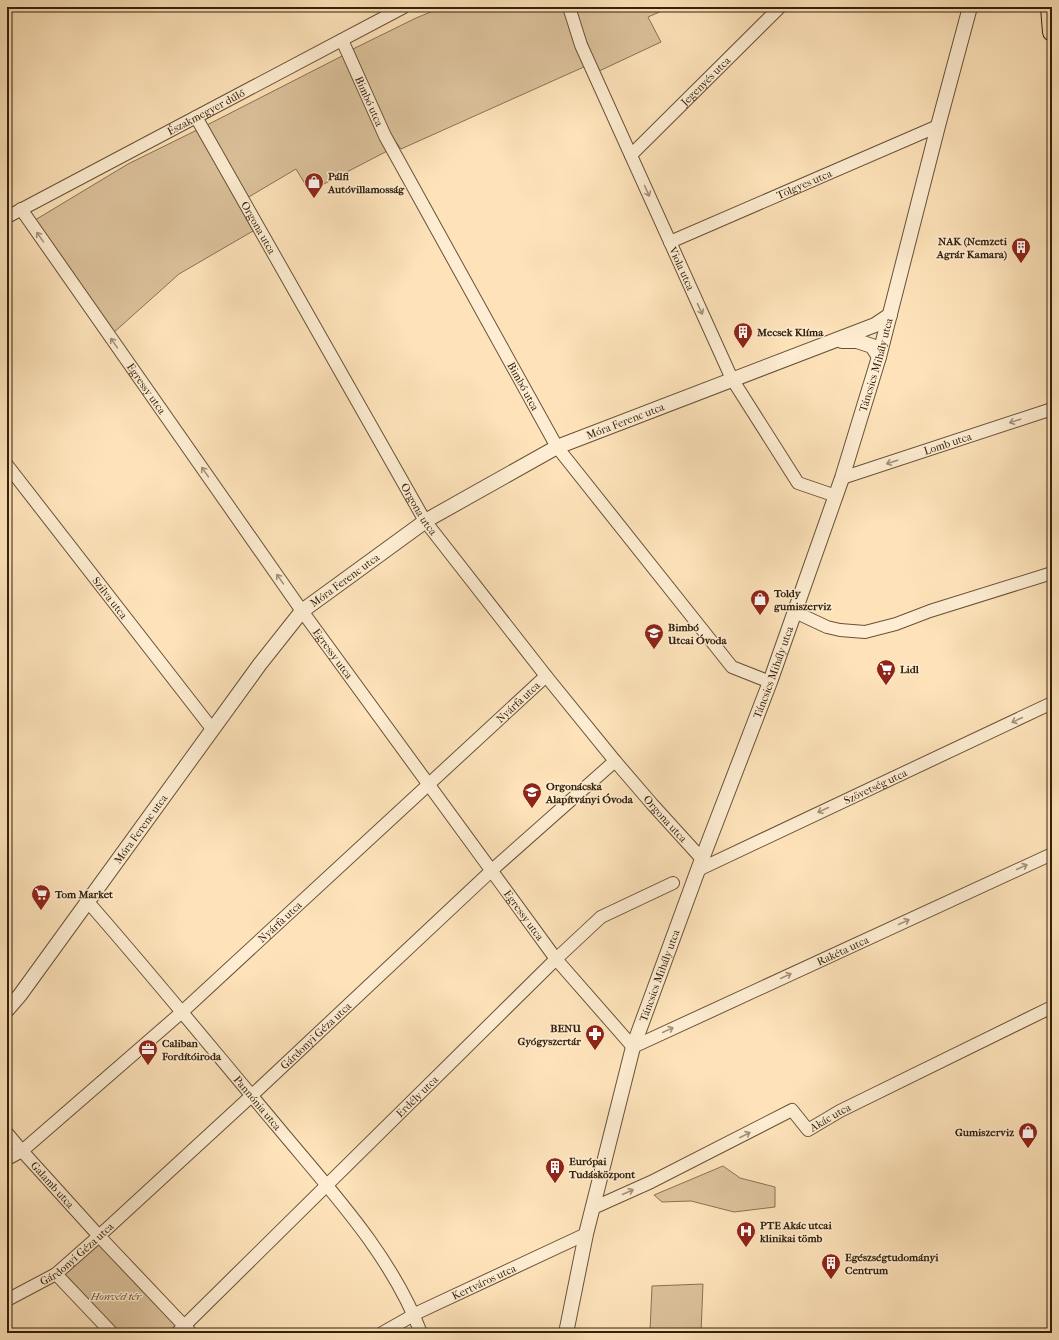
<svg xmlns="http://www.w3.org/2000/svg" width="1059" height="1340" font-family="'IM FELL French Canon',serif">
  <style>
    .green { fill: #dcc29c; stroke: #887254 }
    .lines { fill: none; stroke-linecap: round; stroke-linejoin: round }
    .minor-casing { stroke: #675238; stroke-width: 14 }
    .tertiary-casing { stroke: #675238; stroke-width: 16 }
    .primary-casing { stroke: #35210c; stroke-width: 20 }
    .minor { stroke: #feedd2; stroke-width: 12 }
    .tertiary { stroke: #feedd2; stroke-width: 14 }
    .primary { stroke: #fee3ba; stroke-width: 18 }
    .oneway { stroke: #a49179 }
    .labels { text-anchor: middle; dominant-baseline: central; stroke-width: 3; stroke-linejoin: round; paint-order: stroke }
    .street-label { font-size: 11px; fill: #35210c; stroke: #feedd2 }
    .poi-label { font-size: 11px; font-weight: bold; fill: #35210c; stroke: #feedd2; text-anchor: start }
    .park-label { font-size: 11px; font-style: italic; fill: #675137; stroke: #feedd2 }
  </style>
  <rect width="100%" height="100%" fill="#fee3ba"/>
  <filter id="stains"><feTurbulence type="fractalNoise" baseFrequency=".005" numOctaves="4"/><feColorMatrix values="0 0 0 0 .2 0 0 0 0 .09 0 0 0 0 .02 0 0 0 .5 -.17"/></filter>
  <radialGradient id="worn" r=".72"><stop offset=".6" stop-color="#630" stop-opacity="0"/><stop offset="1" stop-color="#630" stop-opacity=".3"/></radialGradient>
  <!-- green -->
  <g class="green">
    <polygon points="443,7 563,7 586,66 401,149 388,131 353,49 416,18"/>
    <polygon points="573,7 671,7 648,17 661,42 597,72"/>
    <polygon points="344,55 391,149 320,186 310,192 296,169 247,198 207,125"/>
    <polygon points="197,130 253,231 179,274 112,334 35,220 128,164"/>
    <polygon points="723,1166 740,1178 775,1187 775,1207 734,1212 691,1201 662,1202 654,1195"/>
    <polygon points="99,1236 191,1333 112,1333 56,1274"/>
    <polygon points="703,1284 701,1333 592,1333 650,1331 652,1286"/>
  </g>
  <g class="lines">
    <!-- minor casing -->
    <g class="minor-casing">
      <g id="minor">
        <path id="s1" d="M569 7 581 45 732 379 798 483 836 496"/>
        <path id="s2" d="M342 40 385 136 557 447 732 667 770 682"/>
        <path id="s3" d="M196 117 425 521 546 676 615 761 652 804 702 859"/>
        <path id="s4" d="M631 155 780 7"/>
        <path id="s5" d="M21 209 302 611 556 959 633 1047 1052 854"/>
        <path id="s6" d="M7 217 404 7"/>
        <path id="s7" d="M670 242 938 126"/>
        <path id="s8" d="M7 465 213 730"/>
        <path id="s9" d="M842 478 1052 409"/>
        <polyline points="795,612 827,627 840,630 865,632 896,624 930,611 1052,573"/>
        <path id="s10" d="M698 870 1052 703"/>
        <path id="s11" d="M88 902C152 975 214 1051 277 1126 330 1190 391 1254 421 1333"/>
        <path id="s12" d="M7 1133 22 1151 99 1236 191 1333"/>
        <path id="s13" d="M7 1159 22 1151 182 1012 546 676"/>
        <path id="s14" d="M593 1208 651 1182 792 1110 808 1130 840 1111 1052 1007"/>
        <polyline points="56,1274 112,1333"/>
        <path id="s15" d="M7 1300 56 1274 99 1236 248 1099 492 870 615 761"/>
        <path id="s16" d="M177 1333 556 959 601 917 673 883"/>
        <path id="s17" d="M382 1333 419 1312 586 1234"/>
      </g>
    </g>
    <!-- tertiary casing -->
    <g class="tertiary-casing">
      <g id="tertiary">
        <polyline points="842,341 857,341 872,346 879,357"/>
        <path id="s18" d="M7 1010 20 995 260 664 302 611 427 520 557 447 875 325 890 315"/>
        <path id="s19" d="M566 1333 586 1234 633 1047 702 859 770 682 842 478 879 357 938 126 970 7"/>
      </g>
    </g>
    <!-- primary casing -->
    <g class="primary-casing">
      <polyline id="primary" points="1050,7 1052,32"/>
    </g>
    <!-- minor -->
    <use href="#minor" class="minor"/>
    <!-- tertiary -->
    <use href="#tertiary" class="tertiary"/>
    <!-- primary -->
    <use href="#primary" class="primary"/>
  </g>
  <!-- one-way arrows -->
  <defs><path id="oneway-shaft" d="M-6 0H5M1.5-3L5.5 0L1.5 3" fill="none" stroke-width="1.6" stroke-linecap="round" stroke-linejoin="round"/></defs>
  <g class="oneway">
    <use href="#oneway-shaft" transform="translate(647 191) rotate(66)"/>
    <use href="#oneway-shaft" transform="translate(40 237) rotate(-125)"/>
    <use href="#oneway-shaft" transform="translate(700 309) rotate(65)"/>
    <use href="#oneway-shaft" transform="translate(114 343) rotate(-125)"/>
    <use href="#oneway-shaft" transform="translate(1015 421) rotate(162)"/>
    <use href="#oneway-shaft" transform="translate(892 462) rotate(162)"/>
    <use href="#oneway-shaft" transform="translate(205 472) rotate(-125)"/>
    <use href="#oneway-shaft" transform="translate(280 579) rotate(-125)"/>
    <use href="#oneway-shaft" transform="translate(1017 720) rotate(155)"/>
    <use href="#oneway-shaft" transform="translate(823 810) rotate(155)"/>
    <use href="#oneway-shaft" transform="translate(1022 867) rotate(-25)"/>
    <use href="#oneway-shaft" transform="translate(904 922) rotate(-25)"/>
    <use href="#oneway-shaft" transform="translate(786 976) rotate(-25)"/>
    <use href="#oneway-shaft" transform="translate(668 1030) rotate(-25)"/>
    <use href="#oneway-shaft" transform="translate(745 1135) rotate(-27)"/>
    <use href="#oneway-shaft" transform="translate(628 1192) rotate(-24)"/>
  </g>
  <!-- icons -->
  <defs>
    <g id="shop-pin" transform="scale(1)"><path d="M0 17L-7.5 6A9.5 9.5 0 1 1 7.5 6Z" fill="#8f2418" stroke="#feedd2"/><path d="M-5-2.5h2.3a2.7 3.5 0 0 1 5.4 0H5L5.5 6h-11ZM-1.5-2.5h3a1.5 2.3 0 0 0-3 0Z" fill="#fff"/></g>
    <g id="building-pin" transform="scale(1)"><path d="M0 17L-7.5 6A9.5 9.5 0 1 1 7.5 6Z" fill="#8f2418" stroke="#feedd2"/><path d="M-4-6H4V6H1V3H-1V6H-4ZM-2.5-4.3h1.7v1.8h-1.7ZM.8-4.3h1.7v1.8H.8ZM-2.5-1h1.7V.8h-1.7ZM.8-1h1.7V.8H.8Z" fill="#fff"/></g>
    <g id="school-pin" transform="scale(1)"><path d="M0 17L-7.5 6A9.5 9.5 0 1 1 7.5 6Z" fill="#8f2418" stroke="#feedd2"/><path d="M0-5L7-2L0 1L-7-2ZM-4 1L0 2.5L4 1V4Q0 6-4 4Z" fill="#fff"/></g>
    <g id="supermarket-pin" transform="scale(1)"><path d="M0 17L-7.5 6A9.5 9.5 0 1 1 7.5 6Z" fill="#8f2418" stroke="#feedd2"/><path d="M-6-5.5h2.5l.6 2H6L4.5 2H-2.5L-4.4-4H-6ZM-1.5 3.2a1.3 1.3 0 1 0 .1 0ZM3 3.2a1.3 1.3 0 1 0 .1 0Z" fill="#fff"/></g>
    <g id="pharmacy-pin" transform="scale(1)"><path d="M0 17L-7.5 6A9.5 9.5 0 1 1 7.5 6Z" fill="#8f2418" stroke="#feedd2"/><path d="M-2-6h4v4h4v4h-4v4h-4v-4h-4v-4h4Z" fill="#fff"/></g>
    <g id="office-pin" transform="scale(1)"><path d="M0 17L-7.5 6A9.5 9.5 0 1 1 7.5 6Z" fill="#8f2418" stroke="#feedd2"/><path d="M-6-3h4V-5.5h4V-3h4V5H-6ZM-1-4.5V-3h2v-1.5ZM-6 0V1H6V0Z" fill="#fff"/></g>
    <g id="hospital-pin" transform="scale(1)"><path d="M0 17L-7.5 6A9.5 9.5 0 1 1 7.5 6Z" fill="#8f2418" stroke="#feedd2"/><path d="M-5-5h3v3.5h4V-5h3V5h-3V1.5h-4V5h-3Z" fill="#fff"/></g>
  </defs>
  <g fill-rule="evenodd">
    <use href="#shop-pin" x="314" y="182"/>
    <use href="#building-pin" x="1021" y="247"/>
    <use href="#building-pin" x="743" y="332"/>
    <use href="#shop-pin" x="760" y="599"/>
    <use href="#school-pin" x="654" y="633"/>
    <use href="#supermarket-pin" x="886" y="669"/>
    <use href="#school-pin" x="532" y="792"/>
    <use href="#supermarket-pin" x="41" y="894"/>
    <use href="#pharmacy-pin" x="595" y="1034"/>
    <use href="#office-pin" x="148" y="1049"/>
    <use href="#shop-pin" x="1028" y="1132"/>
    <use href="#building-pin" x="555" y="1167"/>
    <use href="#hospital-pin" x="746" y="1231"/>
    <use href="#building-pin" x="831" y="1263"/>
  </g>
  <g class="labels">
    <!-- street labels -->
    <g class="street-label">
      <text stroke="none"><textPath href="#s4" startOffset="105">Jegenyés utca</textPath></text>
      <text stroke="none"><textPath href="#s2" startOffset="67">Bimbó utca</textPath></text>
      <text stroke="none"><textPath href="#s6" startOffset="225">Északmegyer dűlő</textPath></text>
      <text stroke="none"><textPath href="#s7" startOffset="146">Tölgyes utca</textPath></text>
      <text stroke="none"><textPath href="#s3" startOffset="127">Orgona utca</textPath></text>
      <text stroke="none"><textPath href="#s1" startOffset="285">Viola utca</textPath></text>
      <text stroke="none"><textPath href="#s19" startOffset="1018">Táncsics Mihály utca</textPath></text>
      <text stroke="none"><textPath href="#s2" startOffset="391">Bimbó utca</textPath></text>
      <text stroke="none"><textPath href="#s5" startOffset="219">Egressy utca</textPath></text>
      <text stroke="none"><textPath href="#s18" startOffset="873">Móra Ferenc utca</textPath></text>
      <text stroke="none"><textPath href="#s9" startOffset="111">Lomb utca</textPath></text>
      <text stroke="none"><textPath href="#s3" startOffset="451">Orgona utca</textPath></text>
      <text stroke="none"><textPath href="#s18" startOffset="549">Móra Ferenc utca</textPath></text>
      <text stroke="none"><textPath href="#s8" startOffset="168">Szilva utca</textPath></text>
      <text stroke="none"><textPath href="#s5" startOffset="543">Egressy utca</textPath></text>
      <text stroke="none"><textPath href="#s19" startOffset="694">Táncsics Mihály utca</textPath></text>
      <text stroke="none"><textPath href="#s13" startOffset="686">Nyárfa utca</textPath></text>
      <text stroke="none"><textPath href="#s10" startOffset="196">Szövetség utca</textPath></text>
      <text stroke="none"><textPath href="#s3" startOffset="847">Orgona utca</textPath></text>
      <text stroke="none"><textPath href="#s18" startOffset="225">Móra Ferenc utca</textPath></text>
      <text stroke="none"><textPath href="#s5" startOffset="867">Egressy utca</textPath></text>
      <text stroke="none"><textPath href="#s13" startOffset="362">Nyárfa utca</textPath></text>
      <text stroke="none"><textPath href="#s5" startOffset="1269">Rakéta utca</textPath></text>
      <text stroke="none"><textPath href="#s19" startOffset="370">Táncsics Mihály utca</textPath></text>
      <text stroke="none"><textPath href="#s15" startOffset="408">Gárdonyi Géza utca</textPath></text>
      <text stroke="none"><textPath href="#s16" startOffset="337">Erdély utca</textPath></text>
      <text stroke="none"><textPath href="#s11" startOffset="263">Pannónia utca</textPath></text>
      <text stroke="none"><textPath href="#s14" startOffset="273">Akác utca</textPath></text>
      <text stroke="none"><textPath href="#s12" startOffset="69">Galamb utca</textPath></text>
      <text stroke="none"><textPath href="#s15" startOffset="84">Gárdonyi Géza utca</textPath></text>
      <text stroke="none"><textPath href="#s17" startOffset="114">Kertváros utca</textPath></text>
    </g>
    <!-- poi labels -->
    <g class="poi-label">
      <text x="328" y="176">Pálfi<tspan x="328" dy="13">Autóvillamosság</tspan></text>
      <text x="1007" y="241" text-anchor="end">NAK (Nemzeti<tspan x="1007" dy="13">Agrár Kamara)</tspan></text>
      <text x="757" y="332">Mecsek Klíma</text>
      <text x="774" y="593">Toldy<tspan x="774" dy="13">gumiszerviz</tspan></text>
      <text x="668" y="627">Bimbó<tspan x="668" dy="13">Utcai Óvoda</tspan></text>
      <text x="900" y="669">Lidl</text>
      <text x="546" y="786">Orgonácska<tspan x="546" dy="13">Alapítványi Óvoda</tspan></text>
      <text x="55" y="894">Tom Market</text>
      <text x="581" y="1028" text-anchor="end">BENU<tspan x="581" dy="13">Gyógyszertár</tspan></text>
      <text x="162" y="1043">Caliban<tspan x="162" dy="13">Fordítóiroda</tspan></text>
      <text x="1014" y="1132" text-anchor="end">Gumiszerviz</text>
      <text x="569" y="1161">Európai<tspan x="569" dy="13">Tudásközpont</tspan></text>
      <text x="760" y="1225">PTE Akác utcai<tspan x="760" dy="13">klinikai tömb</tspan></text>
      <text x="845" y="1257">Egészségtudományi<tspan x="845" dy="13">Centrum</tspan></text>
    </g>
    <!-- park labels -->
    <g class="park-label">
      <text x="116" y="1296">Honvéd tér</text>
    </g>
  </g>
  <!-- margin -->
  <rect width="1059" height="1340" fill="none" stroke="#fee3ba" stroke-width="24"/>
  <rect x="8" y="8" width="1043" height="1324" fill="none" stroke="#35210c" stroke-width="2"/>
  <rect x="12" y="12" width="1035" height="1316" fill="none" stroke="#35210c"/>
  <rect width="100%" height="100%" filter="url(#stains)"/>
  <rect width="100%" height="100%" fill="url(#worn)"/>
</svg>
